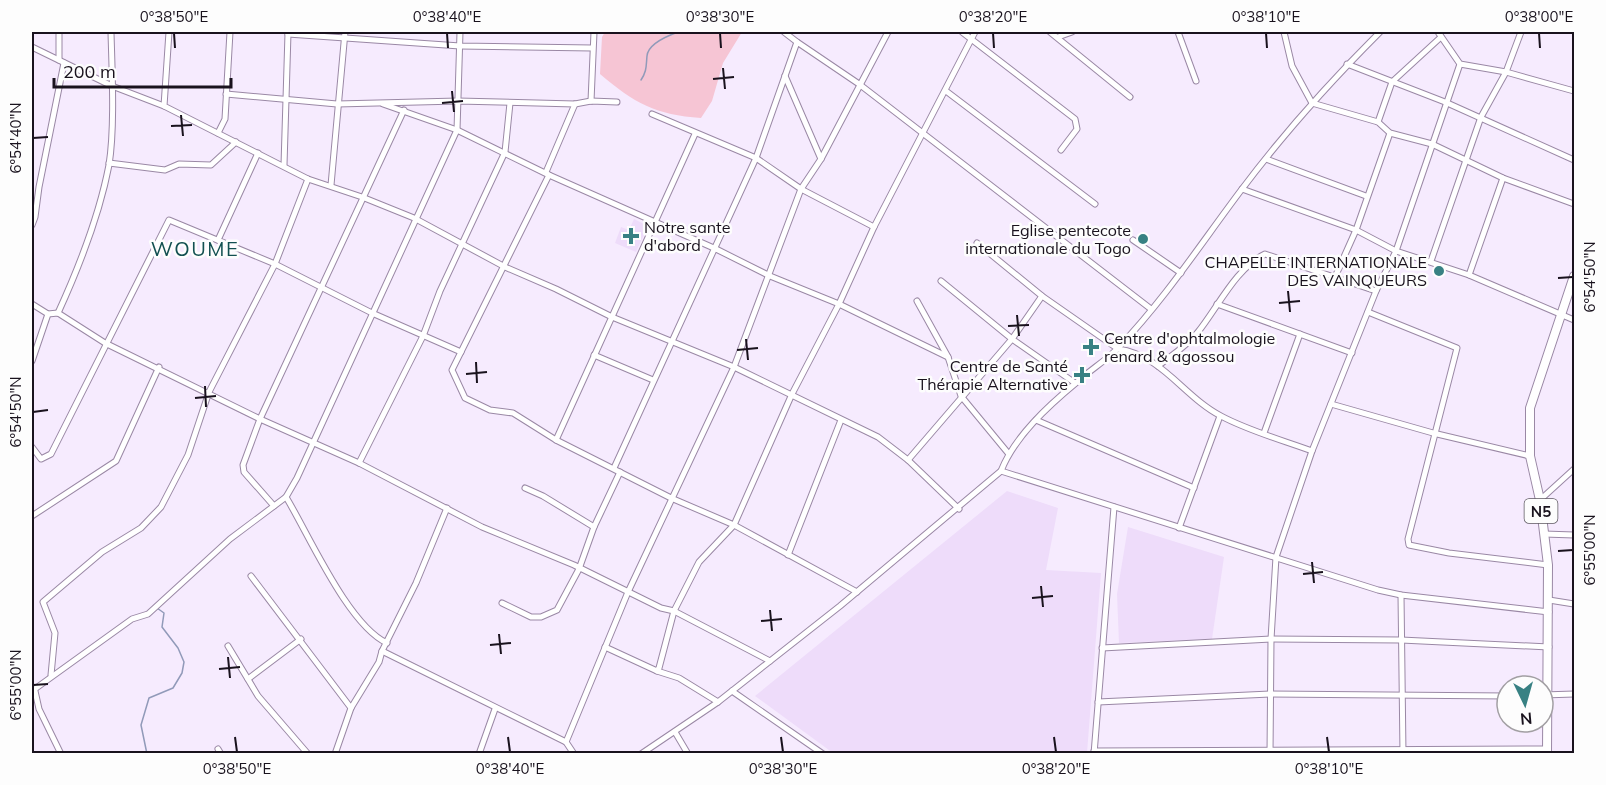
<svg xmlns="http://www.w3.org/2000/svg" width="1606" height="785" font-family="Mulish,sans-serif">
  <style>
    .built { fill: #eedcfa }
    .green { fill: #f6c5d4 }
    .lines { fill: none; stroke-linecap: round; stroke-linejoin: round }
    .stream { stroke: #919ab9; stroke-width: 1.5 }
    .minor-casing { stroke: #9a88a5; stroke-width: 7 }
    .primary-casing { stroke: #9a88a5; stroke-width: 10 }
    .minor { stroke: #fff; stroke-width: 5 }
    .primary { stroke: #fff; stroke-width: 8 }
    .ticks { fill: none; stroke: #19121d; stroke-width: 2 }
    .poi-dot { fill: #388183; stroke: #fdfdfd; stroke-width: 2 }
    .labels { text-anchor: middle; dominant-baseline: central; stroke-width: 5; stroke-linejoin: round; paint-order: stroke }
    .shield { fill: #fdfdfd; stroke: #5d5860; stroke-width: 1.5 }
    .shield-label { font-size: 15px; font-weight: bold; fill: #19121d }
    .poi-label { font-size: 16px; fill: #19121d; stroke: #fdfdfd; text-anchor: end }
    .quarter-label { font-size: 20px; letter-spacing: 1.5px; fill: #125051; stroke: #fdfdfd }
    .neatline { fill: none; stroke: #19121d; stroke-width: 2 }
    .ticks-label { font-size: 15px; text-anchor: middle; fill: #19121d }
  </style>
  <rect width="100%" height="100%" fill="#f6ebfe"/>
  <!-- built -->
  <g class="built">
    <polygon points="634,219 648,226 636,252 615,243 621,227 629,230"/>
    <polygon points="1007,491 1058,508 1046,570 1101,573 1087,753 833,753 755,696"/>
    <polygon points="1128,527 1224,557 1212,639 1119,643 1117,594"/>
  </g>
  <!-- green -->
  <path class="green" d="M605 32H742L723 63 712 101 701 118C656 115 634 103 600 74L602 37Z"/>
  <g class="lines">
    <!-- stream -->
    <g class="stream">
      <path d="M641 80C647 71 646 66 647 56 648 44 667 36 678 32"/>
      <polyline points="147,754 141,725 149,698 173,688 182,673 184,662 178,648 162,627 164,613 157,608"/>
    </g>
    <!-- minor casing -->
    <g class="minor-casing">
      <g id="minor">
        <polyline points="169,32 164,106 308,179 362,197 414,218 505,267 556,289 612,317 734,367 878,437 908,460 959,509"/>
        <polyline points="784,32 797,42"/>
        <polyline points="962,32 1075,119 1077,129 1061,150"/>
        <polyline points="1050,32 1130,97"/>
        <polyline points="1178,32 1196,81"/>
        <polyline points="1284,32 1292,66 1312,103 1378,122 1390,133 1432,144 1503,178 1574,204"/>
        <polyline points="1438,32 1460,64 1506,72 1574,91"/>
        <polyline points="288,34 460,46 592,48"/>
        <polyline points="1058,37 1072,32"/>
        <polyline points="32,47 112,86 164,106"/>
        <polyline points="59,60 59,32"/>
        <polyline points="1347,64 1445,102 1574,160"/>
        <polyline points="785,76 821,159"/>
        <polyline points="946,91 1095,204"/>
        <polyline points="226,94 337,104 458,101 575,104 591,101 617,102"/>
        <polyline points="591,101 594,32"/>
        <polyline points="383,104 457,130 549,175 716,249 770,276 839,304 948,357 961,396 1008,453"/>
        <polyline points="652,114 756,158 801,189 874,227"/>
        <polyline points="1378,122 1392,82 1441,37"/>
        <polyline points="218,133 225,119 230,32"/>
        <polyline points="1266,159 1366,196"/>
        <polyline points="109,163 165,170 179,164 211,165 236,142"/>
        <polyline points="284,165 288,33"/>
        <polyline points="546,172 575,104"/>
        <polyline points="549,175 452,370 465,398 490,410 513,413 556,440 671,498 734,525 857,592"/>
        <polyline points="331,185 345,32"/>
        <polyline points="1242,189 1356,230 1396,251 1469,275 1574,320"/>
        <polyline points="32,225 35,217 39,187 64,63"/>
        <polyline points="218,240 258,153"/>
        <polyline points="1133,240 1181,273"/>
        <path d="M977 243 1042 296 1118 349C1162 355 1184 397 1221 416 1249 431 1282 440 1312 451"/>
        <polyline points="1431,261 1481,117 1506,72 1521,32"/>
        <polyline points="1469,275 1503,178"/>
        <polyline points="1335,277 1356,230 1390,133"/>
        <polyline points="941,281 1012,339 1075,383"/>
        <polyline points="917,301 948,357"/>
        <polyline points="32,304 48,314 58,313 105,343 260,419 359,463 482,527 574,565 661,608 674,611 770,661"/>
        <polyline points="1217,304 1352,353"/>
        <polyline points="1368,312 1457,348 1408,539 1409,545 1449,553 1548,565"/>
        <path d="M58 313C80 265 99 217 109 165 115 127 112 71 111 32"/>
        <polyline points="594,355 653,380"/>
        <polyline points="32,361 48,314"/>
        <path d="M1158 366C1172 355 1187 346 1198 332 1218 307 1236 268 1265 254L1376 291"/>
        <polyline points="1331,404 1433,433 1530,456"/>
        <polyline points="1036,420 1194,488"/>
        <polyline points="1264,433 1300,334"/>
        <polyline points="556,440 695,134"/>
        <polyline points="32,447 41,459 51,454 169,220 275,264 372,313 461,352"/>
        <polyline points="908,460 1012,339 1042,296"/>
        <polyline points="359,463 423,336 440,291 505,152 510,103"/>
        <polyline points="614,468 756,158 797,42 859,84 1151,309"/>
        <polyline points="1001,471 1378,590 1401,595 1549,612"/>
        <polyline points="525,488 543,496 594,527"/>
        <path d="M286 497C309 535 348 625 387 643"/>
        <polyline points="1540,500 1574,469"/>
        <polyline points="274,506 244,472 243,465 260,419 404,110"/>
        <polyline points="32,516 116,461 159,367"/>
        <polyline points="1179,528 1220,416"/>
        <polyline points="1544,534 1574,535"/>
        <polyline points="788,555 841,420"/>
        <polyline points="251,576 351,708"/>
        <polyline points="1401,595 1403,754"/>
        <polyline points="1549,600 1574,604"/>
        <polyline points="502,603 531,617 541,617 557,610 579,569 594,527 620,472"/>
        <polyline points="228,646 258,696 308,754"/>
        <polyline points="605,647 657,671 659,668 674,611 699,562 734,525 792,394 839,304 874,227 975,32"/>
        <polyline points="1102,648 1271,639 1401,640 1549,647"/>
        <polyline points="382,651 566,742 574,754"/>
        <polyline points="657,671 679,678 718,702"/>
        <polyline points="51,675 55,633 43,602 102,552 141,528 161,507 188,455 209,392 275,264 308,179"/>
        <polyline points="248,679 301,639"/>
        <polyline points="32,691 132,619 148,614 230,539 286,497 297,478 457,130 460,32"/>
        <polyline points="35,691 39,709 61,754"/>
        <polyline points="732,691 823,754"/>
        <polyline points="1543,695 1574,694"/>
        <polyline points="1098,702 1270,694 1507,696"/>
        <polyline points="675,732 688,754"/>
        <polyline points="566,742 628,592 734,367 801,189 821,159 888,32"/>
        <polyline points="218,749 221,754"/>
        <polyline points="1094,751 1547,749"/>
        <polyline points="335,754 351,708 379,662 382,651 416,583 447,508"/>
        <polyline points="479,754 495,709"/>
        <path d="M641 754 718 702 840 606 1001 471C1015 436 1048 406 1077 382 1090 370 1107 360 1119 347 1165 299 1202 242 1242 189 1284 133 1331 81 1380 32"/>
        <polyline points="1094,754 1114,507"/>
        <polyline points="1270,754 1271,639 1276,557 1312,451 1376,291 1396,251 1460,64"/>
      </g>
    </g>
    <!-- primary casing -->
    <g class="primary-casing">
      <polyline id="primary" points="1547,754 1548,565 1540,500 1530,456 1530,408 1574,276"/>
    </g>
    <!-- minor -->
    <use href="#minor" class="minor"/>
    <!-- primary -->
    <use href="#primary" class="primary"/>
  </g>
  <!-- ticks -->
  <path class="ticks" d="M174 33 175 48M447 33 448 48M720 33 721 48M993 33 994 48M1266 33 1267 48M1539 33 1540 48M723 68 725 89M713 79 734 77M452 91 454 112M442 103 463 101M181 115 183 136M171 126 192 125M33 138 48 137M1558 278 1573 277M1288 291 1290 312M1279 303 1300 301M1017 315 1019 336M1008 326 1029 325M746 339 748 360M737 350 758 348M476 362 477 383M466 374 487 372M205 386 206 407M195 398 216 396M33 412 48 410M1558 551 1573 550M1312 562 1314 583M1303 574 1323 572M1041 586 1043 607M1032 598 1053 596M770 610 772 631M761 621 782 619M499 634 501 654M490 645 511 643M228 657 230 678M219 669 240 667M33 685 48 684M235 737 237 752M508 737 510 752M781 737 783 752M1054 737 1056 752M1327 737 1329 752"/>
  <!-- markers -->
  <g class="poi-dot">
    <path d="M628 227h6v6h6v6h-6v6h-6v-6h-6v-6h6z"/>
    <circle cx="1143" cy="239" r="6"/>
    <circle cx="1439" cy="271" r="6"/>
    <path d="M1088 338h6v6h6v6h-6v6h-6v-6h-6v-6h6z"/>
    <path d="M1079 366h6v6h6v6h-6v6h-6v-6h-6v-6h6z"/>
  </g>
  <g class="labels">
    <!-- shield labels -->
    <rect class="shield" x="1524.5" y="499" width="33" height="24" rx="4.5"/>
    <g class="shield-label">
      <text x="1541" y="511">N5</text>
    </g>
    <!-- poi labels -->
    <g class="poi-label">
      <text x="644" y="227" text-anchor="start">Notre sante<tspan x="644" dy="18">d'abord</tspan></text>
      <text x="1131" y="230">Eglise pentecote<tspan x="1131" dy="18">internationale du Togo</tspan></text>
      <text x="1427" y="262">CHAPELLE INTERNATIONALE<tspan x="1427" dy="18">DES VAINQUEURS</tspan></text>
      <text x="1104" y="338" text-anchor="start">Centre d'ophtalmologie<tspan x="1104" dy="18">renard &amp; agossou</tspan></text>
      <text x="1068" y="366">Centre de Santé<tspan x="1068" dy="18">Thérapie Alternative</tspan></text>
    </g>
    <!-- quarter labels -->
    <g class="quarter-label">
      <text x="195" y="248">WOUME</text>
    </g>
  </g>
  <!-- border -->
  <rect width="1606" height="785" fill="none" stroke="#fdfdfd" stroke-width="66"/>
  <!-- north arrow -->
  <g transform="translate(1525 704) rotate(175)"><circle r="28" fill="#fdfdfd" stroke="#a29fa3" stroke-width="1.5"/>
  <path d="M0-4.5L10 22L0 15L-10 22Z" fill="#388183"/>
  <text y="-9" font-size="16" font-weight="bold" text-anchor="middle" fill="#19121d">N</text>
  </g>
  <!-- scale -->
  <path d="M54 78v9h177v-9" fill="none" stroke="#19121d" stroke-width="3"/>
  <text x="63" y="78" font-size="18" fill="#19121d" stroke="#fdfdfd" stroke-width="4.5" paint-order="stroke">200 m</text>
  <rect x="33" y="33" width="1540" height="719" class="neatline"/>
  <g class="ticks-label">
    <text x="174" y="22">0°38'50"E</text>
    <text x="447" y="22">0°38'40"E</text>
    <text x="720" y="22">0°38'30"E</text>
    <text x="993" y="22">0°38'20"E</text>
    <text x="1266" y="22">0°38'10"E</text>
    <text x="1539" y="22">0°38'00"E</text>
    <text transform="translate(16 138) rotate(-90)" y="5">6°54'40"N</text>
    <text transform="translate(1590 277) rotate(-90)" y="5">6°54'50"N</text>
    <text transform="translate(16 412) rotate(-90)" y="5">6°54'50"N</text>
    <text transform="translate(1590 550) rotate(-90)" y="5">6°55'00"N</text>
    <text transform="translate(16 685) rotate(-90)" y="5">6°55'00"N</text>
    <text x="237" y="774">0°38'50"E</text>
    <text x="510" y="774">0°38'40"E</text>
    <text x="783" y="774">0°38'30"E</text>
    <text x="1056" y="774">0°38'20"E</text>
    <text x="1329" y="774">0°38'10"E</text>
  </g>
</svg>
